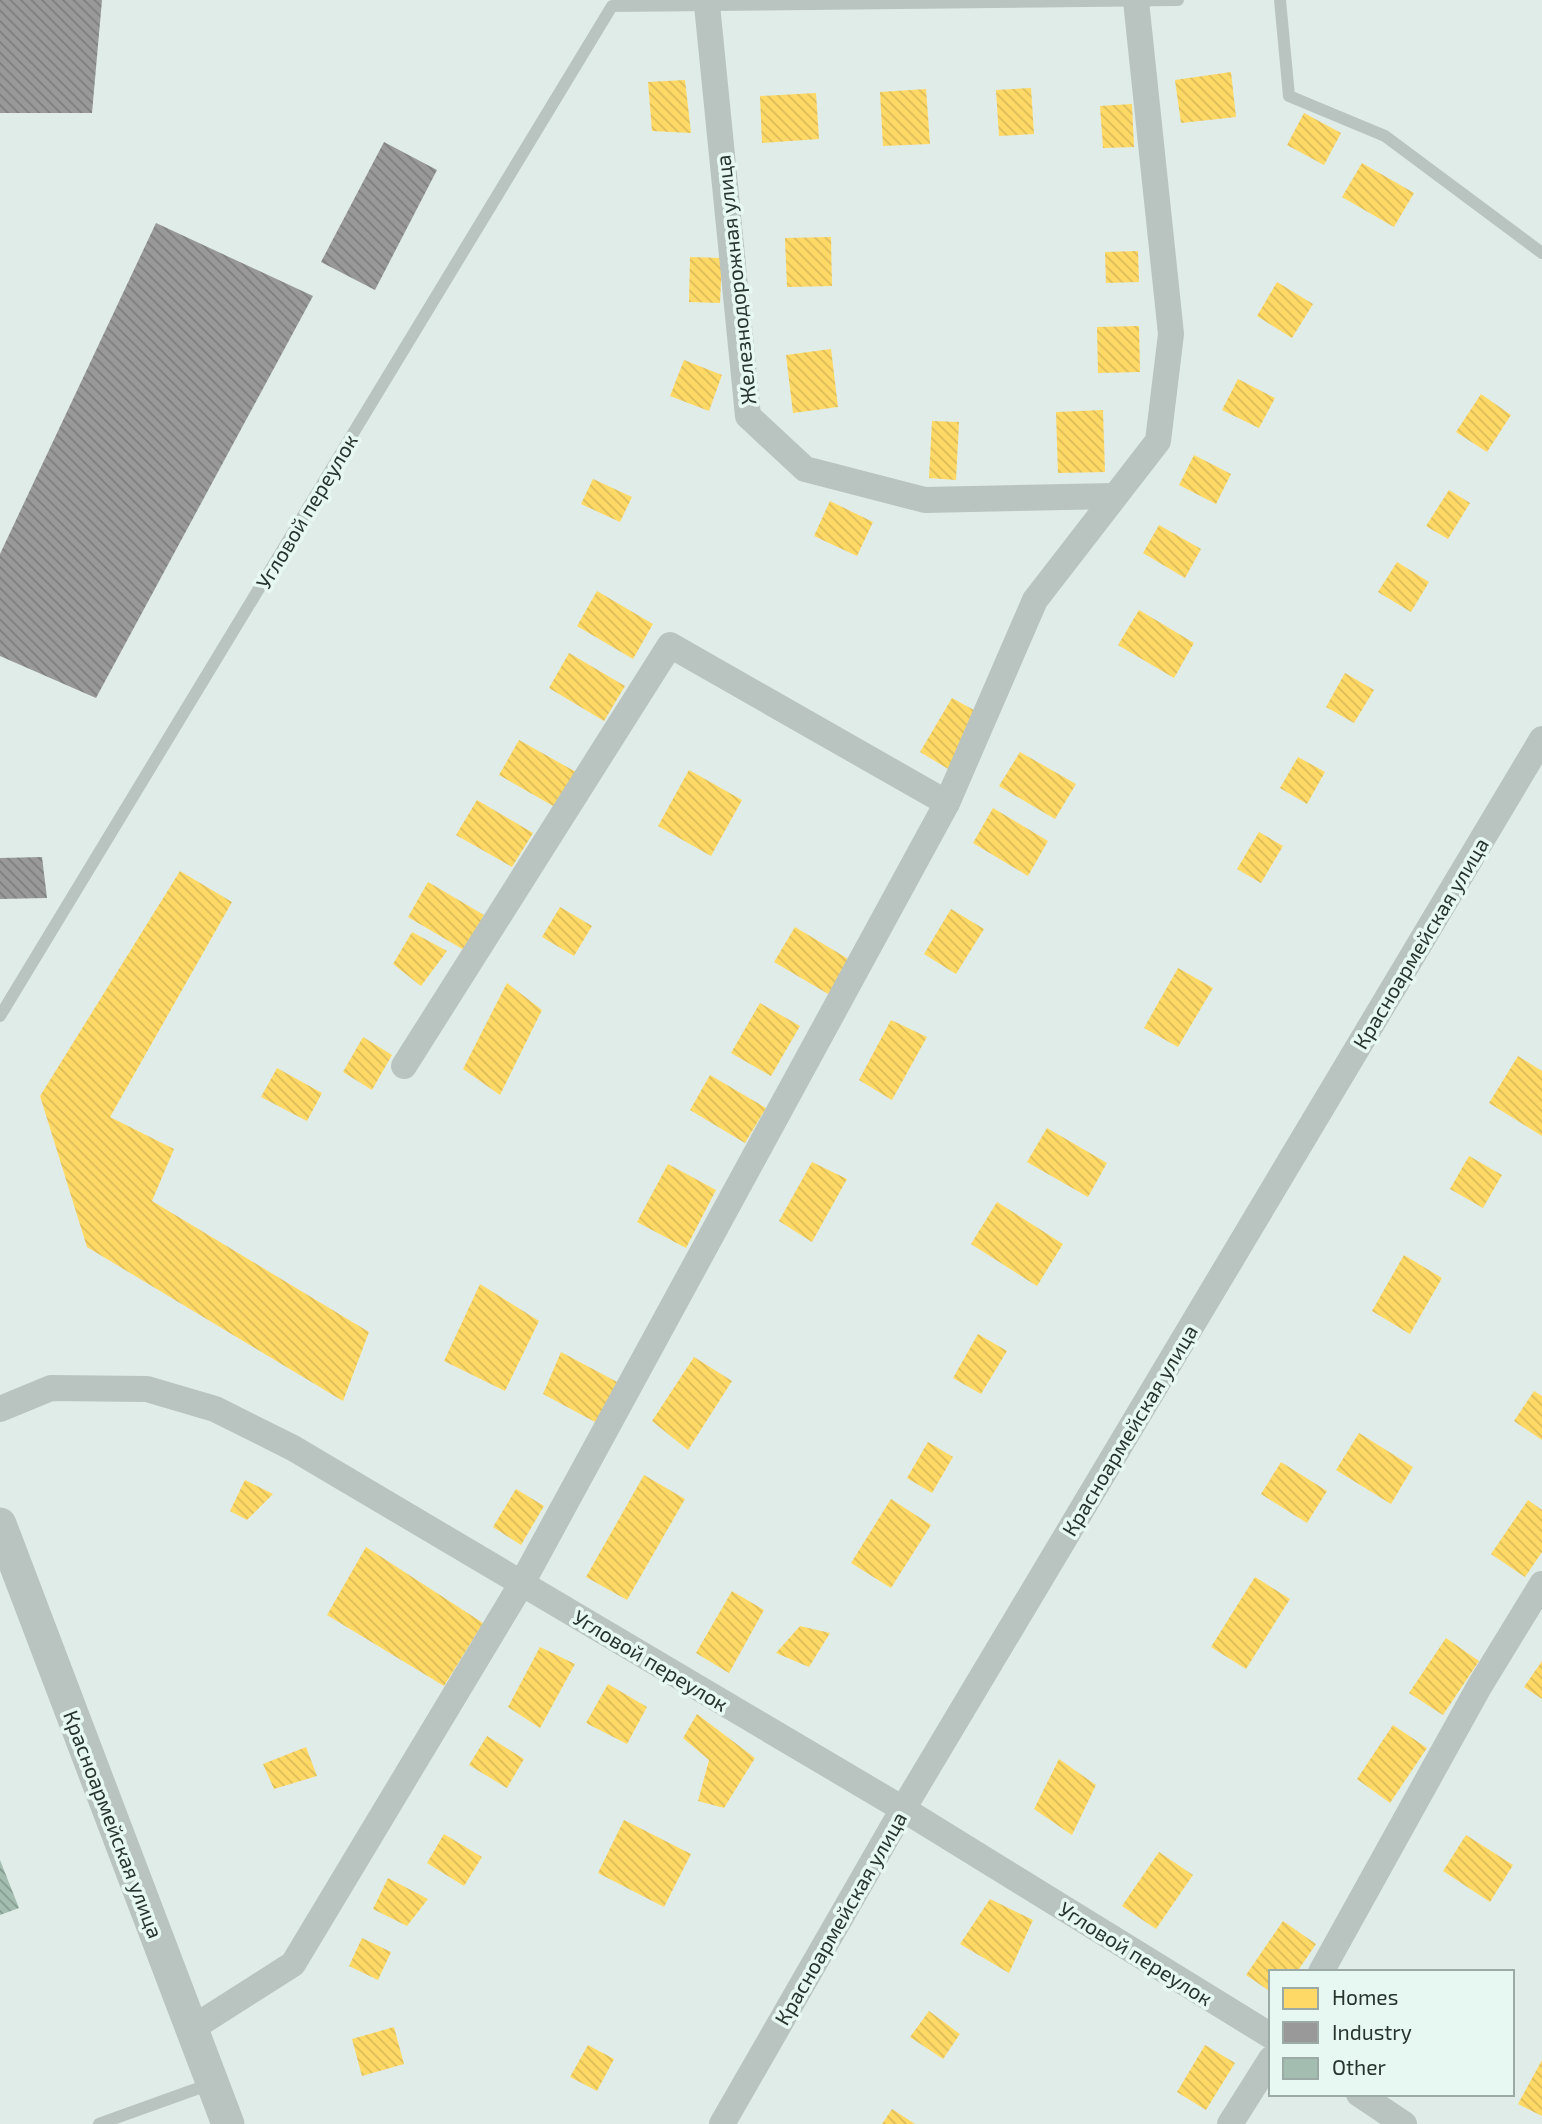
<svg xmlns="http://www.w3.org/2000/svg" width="1542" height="2124" font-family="'Exo 2',sans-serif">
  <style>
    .homes { fill: url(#homes-back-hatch) }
    .industry { fill: url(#industry-back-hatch) }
    .building { fill: url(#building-back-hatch) }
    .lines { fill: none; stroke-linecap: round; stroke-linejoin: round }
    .service { stroke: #b9c4c0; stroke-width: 12 }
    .minor { stroke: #b9c4c0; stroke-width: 26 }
    .tertiary { stroke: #b9c4c0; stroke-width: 33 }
    .labels { text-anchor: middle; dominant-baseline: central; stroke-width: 7; stroke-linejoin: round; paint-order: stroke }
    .street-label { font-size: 21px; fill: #28342e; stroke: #e7f8f3 }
  </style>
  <defs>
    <pattern id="homes-back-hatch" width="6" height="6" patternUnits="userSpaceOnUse" patternTransform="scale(1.75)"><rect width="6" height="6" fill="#ffd966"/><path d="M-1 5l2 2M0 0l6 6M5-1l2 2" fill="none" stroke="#dbbb59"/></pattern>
    <pattern id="industry-back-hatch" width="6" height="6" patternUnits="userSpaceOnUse" patternTransform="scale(1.75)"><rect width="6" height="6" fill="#999"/><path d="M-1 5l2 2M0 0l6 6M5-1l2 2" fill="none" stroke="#7d7e7d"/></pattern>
    <pattern id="building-back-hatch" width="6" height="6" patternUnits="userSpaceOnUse" patternTransform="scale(1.75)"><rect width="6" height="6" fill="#a3beb0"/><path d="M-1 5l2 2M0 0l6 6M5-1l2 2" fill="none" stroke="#859b90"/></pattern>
  </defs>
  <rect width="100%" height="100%" fill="#e0ece8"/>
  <!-- homes -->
  <g class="homes">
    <polygon points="1231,72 1236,117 1181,123 1175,80"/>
    <polygon points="685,80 691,133 652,131 648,82"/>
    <polygon points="1031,88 1034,134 999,136 996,90"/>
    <polygon points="926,89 930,144 883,146 880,92"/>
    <polygon points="816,93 819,139 762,143 760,96"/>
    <polygon points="1132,104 1134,147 1103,148 1100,106"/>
    <polygon points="1304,113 1341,133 1324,165 1287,145"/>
    <polygon points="1362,163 1414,193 1394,227 1342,197"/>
    <polygon points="831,237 832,286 787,287 785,238"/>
    <polygon points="1138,251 1139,282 1106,283 1105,252"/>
    <polygon points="690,257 722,258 720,303 689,302"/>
    <polygon points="1277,282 1313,304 1292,338 1257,316"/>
    <polygon points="1139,326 1140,372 1098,373 1097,327"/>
    <polygon points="831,349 838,407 793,413 786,355"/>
    <polygon points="684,360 722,375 709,411 670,396"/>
    <polygon points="1238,379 1275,398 1259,428 1222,410"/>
    <polygon points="1481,394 1511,415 1487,452 1456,432"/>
    <polygon points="1103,410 1105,472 1058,473 1056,412"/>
    <polygon points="932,421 959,422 956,480 929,478"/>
    <polygon points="1194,455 1231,474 1216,504 1179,485"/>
    <polygon points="593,479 632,497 620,522 581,504"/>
    <polygon points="1449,490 1470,503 1448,539 1426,526"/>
    <polygon points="830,501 873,522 857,556 814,536"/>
    <polygon points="1159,525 1201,549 1185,578 1143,553"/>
    <polygon points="1397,562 1429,582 1411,612 1378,592"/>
    <polygon points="597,591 653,624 633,659 577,626"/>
    <polygon points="1139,610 1194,643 1174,678 1118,645"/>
    <polygon points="569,653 625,686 604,721 549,688"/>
    <polygon points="1345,673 1374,690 1354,723 1326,707"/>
    <polygon points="952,698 983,715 950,770 920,752"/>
    <polygon points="519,740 576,772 555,807 499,775"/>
    <polygon points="1020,752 1076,784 1055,819 999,786"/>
    <polygon points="1298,757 1325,772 1307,804 1280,788"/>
    <polygon points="689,770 742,800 711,856 658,826"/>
    <polygon points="477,800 533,833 512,867 456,835"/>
    <polygon points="993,808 1048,841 1028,876 973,843"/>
    <polygon points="1259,832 1283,846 1261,883 1237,869"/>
    <polygon points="180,871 232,902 110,1117 174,1149 152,1201 369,1332 343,1401 87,1247 40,1096"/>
    <polygon points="428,882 484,915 464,950 408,917"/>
    <polygon points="560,907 592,926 574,956 542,937"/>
    <polygon points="951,909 984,929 956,974 924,954"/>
    <polygon points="795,927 850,960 830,995 774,962"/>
    <polygon points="412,932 447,951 421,986 393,964"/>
    <polygon points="1178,968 1213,988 1178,1047 1144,1028"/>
    <polygon points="507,983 542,1010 500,1095 463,1069"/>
    <polygon points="760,1003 800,1026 771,1076 731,1053"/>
    <polygon points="891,1020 927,1037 892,1100 859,1080"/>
    <polygon points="363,1037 392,1055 372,1090 343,1072"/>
    <polygon points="1518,1056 1542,1071 1542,1136 1489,1103"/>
    <polygon points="277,1068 322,1093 307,1121 261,1097"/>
    <polygon points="710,1075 766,1108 745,1143 690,1110"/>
    <polygon points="1047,1128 1107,1163 1088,1197 1027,1162"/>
    <polygon points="1469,1156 1502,1175 1483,1208 1450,1189"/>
    <polygon points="812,1162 847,1179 812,1242 779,1221"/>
    <polygon points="668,1164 716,1190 686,1248 637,1222"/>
    <polygon points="997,1202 1063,1244 1037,1286 971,1244"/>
    <polygon points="1404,1255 1442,1278 1410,1334 1372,1311"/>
    <polygon points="480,1284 539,1321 505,1391 444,1361"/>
    <polygon points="978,1334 1007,1351 981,1394 953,1378"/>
    <polygon points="561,1352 619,1383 597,1423 543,1394"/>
    <polygon points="694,1357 732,1381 688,1450 652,1421"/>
    <polygon points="1534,1391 1542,1396 1542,1440 1514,1421"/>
    <polygon points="1359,1433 1413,1467 1391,1504 1336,1470"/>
    <polygon points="928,1442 953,1457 932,1493 907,1478"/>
    <polygon points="1281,1462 1327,1491 1307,1523 1261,1494"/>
    <polygon points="644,1475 685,1499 627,1600 586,1577"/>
    <polygon points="245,1480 273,1494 247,1520 230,1511"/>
    <polygon points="516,1489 544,1506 521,1545 493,1527"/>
    <polygon points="891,1499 931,1525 891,1588 851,1563"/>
    <polygon points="1528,1500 1542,1510 1542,1552 1525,1577 1491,1554"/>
    <polygon points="366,1547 483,1623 444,1686 327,1615"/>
    <polygon points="1255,1577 1290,1599 1246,1669 1211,1647"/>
    <polygon points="732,1591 764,1610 729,1673 696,1653"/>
    <polygon points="800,1626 830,1633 809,1667 776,1653"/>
    <polygon points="1446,1638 1479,1661 1443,1715 1409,1693"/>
    <polygon points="540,1647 575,1664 540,1728 508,1707"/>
    <polygon points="1542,1661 1542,1699 1524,1687"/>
    <polygon points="608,1684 647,1707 627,1744 586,1723"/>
    <polygon points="697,1714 755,1758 724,1808 698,1801 709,1760 683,1738"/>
    <polygon points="1393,1725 1427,1748 1390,1803 1357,1779"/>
    <polygon points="487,1736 524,1759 507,1788 469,1765"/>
    <polygon points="306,1747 317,1776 274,1789 263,1764"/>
    <polygon points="1059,1759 1096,1785 1072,1835 1034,1809"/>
    <polygon points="624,1820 691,1854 664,1907 598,1873"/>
    <polygon points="444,1834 482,1857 464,1886 427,1863"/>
    <polygon points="1466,1835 1513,1865 1490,1902 1443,1871"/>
    <polygon points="1159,1852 1193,1875 1156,1929 1122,1906"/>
    <polygon points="388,1878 428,1899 407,1926 373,1909"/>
    <polygon points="990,1899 1033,1920 1009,1973 960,1944"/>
    <polygon points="1283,1921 1316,1944 1297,1972 1271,1972 1271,1992 1246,1975"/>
    <polygon points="362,1938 391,1952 378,1980 349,1966"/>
    <polygon points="929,2011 960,2034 943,2059 910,2037"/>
    <polygon points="394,2027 404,2064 362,2076 352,2039"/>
    <polygon points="588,2045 614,2059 597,2091 570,2077"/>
    <polygon points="1205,2045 1235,2063 1206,2110 1177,2092"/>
    <polygon points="1542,2060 1542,2116 1518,2104"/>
    <polygon points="892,2109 915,2124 882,2124"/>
  </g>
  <!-- industry -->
  <g class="industry">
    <polygon points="0,0 102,0 92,113 0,113"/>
    <polygon points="384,142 437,170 375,290 321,262"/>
    <polygon points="156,223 313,296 96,698 0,656 0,554"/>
    <polygon points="42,857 47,898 0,899 0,858"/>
  </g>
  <!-- building -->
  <polygon class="building" points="0,1860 19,1908 0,1915"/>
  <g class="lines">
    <!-- service -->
    <g class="service">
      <polyline points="1280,0 1289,96 1385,136 1542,253"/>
      <polyline points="0,1016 612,6 1178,0"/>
      <polyline points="99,2124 213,2083"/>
    </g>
    <!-- minor -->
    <g class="minor">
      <polyline points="707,5 748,416 805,469 925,500 1115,496"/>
      <polyline points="404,1066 670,645 947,803"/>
      <polyline points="0,1409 51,1388 147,1389 215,1409 293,1448 903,1809 1271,2036"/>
      <polyline points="1321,1972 1479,1687 1542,1584"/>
      <polyline points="191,2029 293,1964 522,1583 947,803 1035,600 1158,441 1171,334 1136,1"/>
      <polyline points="1359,2094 1404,2124"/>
      <polyline points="722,2124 903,1809 1542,739"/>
      <polyline points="1230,2124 1271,2059"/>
    </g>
    <!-- tertiary -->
    <polyline class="tertiary" points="0,1524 228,2124"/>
  </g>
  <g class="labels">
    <!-- street labels -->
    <g class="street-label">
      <text transform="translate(735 280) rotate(-96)">Железнодорожная улица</text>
      <text transform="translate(306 511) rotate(-59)">Угловой переулок</text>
      <text transform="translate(1420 943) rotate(-59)">Красноармейская улица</text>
      <text transform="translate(1129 1430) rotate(-59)">Красноармейская улица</text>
      <text transform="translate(651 1660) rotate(31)">Угловой переулок</text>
      <text transform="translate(114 1824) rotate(69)">Красноармейская улица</text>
      <text transform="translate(840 1918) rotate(-60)">Красноармейская улица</text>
      <text transform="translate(1136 1953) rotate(32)">Угловой переулок</text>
    </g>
  </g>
  <!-- legend -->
  <rect x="1269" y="1970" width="245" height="126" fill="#e7f8f3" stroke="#9baaa4" stroke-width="2"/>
  <rect x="1283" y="1988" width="35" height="21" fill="#ffd966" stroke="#9baaa4" stroke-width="2"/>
  <text x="1332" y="2005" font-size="21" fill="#28342e">Homes</text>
  <rect x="1283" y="2022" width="35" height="21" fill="#999999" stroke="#9baaa4" stroke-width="2"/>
  <text x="1332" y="2040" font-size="21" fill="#28342e">Industry</text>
  <rect x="1283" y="2058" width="35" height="21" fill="#a3beb0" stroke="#9baaa4" stroke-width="2"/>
  <text x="1332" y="2075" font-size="21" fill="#28342e">Other</text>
</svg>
